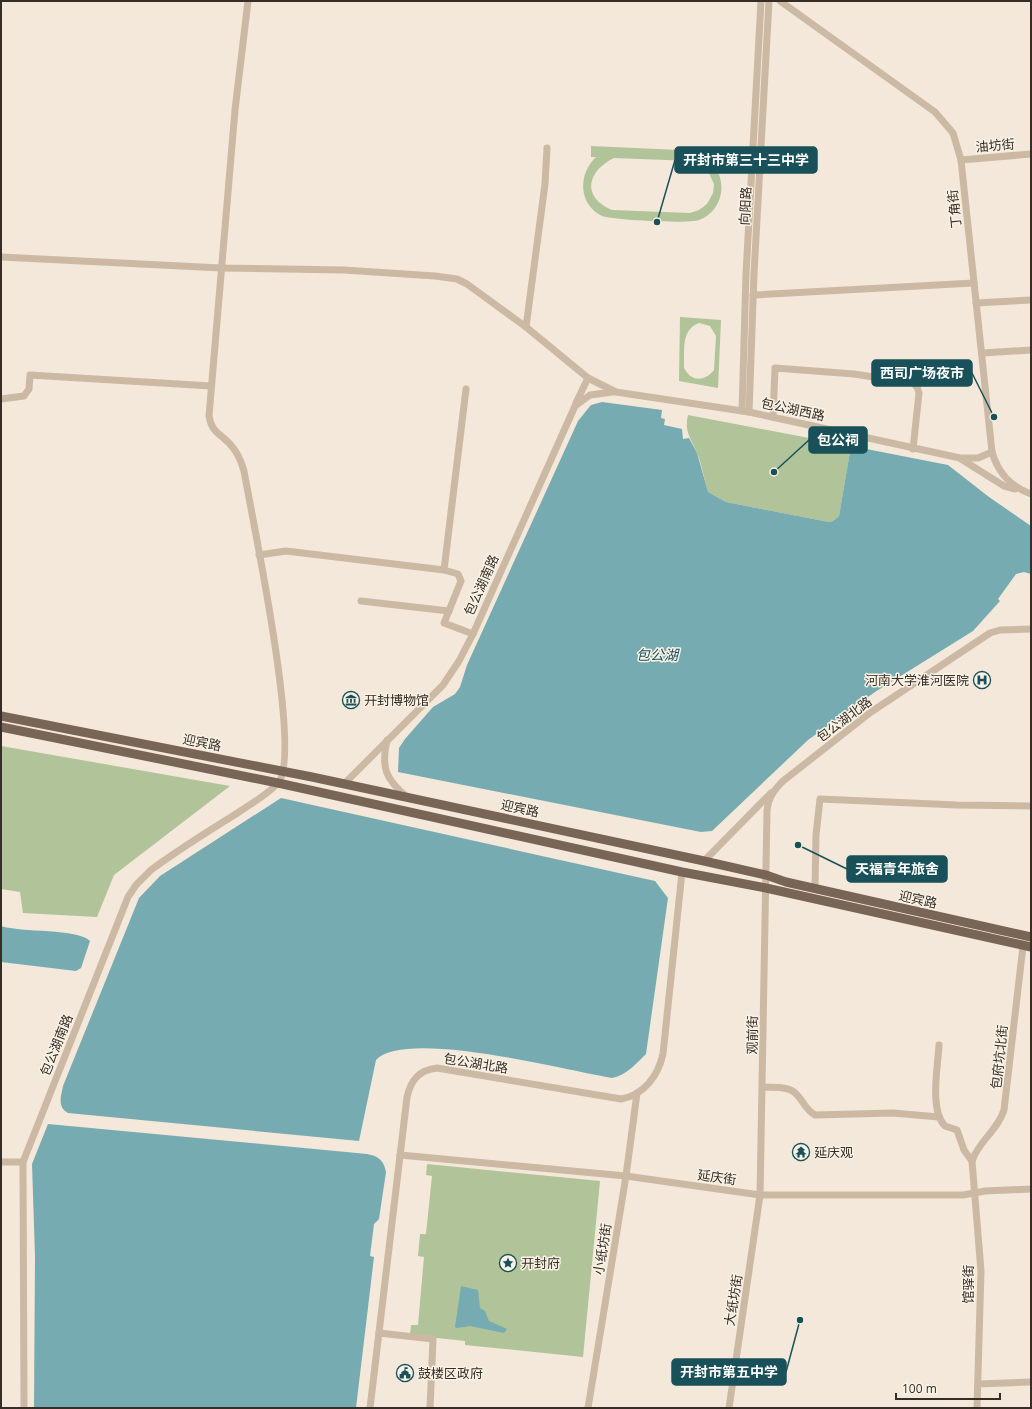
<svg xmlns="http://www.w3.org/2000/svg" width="1032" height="1409" font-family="'Open Sans','Noto Sans SC',sans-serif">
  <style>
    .green { fill: #b1c398; fill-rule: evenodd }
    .water { fill: #76abb1 }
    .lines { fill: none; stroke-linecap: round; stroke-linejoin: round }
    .minor { stroke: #cbb9a4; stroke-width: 7 }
    .major { stroke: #796556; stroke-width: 9 }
    .labels { text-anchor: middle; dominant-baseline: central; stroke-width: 3; stroke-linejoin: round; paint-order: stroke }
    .street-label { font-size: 13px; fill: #362d26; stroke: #faf2e5 }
    .poi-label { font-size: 13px; fill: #362d26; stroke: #faf2e5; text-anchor: start }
    .water-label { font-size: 14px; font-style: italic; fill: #19515a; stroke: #faf2e5 }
    .leader { fill: none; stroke: #19515a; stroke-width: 1.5 }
    .callout-dot { fill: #19515a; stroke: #faf2e5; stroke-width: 1.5 }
    .callout { fill: #19515a; stroke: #19515a; stroke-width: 1.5 }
    .callout-label { font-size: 14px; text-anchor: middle; font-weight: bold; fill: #fff }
  </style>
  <rect width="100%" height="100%" fill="#f3e8d9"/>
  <!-- green -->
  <g class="green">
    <path d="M591 146 723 152V161L709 160C718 169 723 180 721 193 719 205 711 216 699 220 689 224 612 220 602 216 578 204 578 174 596 157H591ZM614 158 692 161 707 169 714 184 713 193 707 204 699 210 690 213 612 210C581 197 587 171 614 158Z"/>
    <path d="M680 317 721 320 718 388 679 381ZM699 323 710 326 716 336 714 370C705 381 692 383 684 368 685 352 680 330 699 323Z"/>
    <path d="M688 415 851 446 839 516 833 521 829 522 726 502 708 492C704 479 702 465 697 453 691 438 684 432 688 415Z"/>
    <polygon points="1,746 230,786 114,875 97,917 23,913 20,892 1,889"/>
    <polygon points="427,1164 600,1181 583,1357 465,1345 465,1341 410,1335 411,1325 418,1325 424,1257 418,1256 420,1234 426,1234 432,1176 426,1175"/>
  </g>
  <!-- water -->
  <g class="water">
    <polygon points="602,402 662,410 661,418 665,419 664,425 682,429 683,439 689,438 697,453 708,492 726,502 829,522 833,521 839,516 851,446 948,465 989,497 1031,526 1031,574 1024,572 1016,574 998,599 1000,601 973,631 875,692 808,740 712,831 701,832 398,772 399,748 405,739 433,707 455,694 460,687 467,665 578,421 591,405"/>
    <path d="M281 798 655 881 668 898 646 1054C637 1063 625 1076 612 1078 569 1071 405 1028 376 1060L359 1141 68 1113C57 1107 61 1096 63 1086L139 898 160 876Z"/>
    <path d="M1 926C21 933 78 928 90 941L81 968 76 971 1 962Z"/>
    <path d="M48 1124 367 1154C379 1156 384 1161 386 1172L379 1219 374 1224 370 1256 374 1257 356 1408H34L35 1256 32 1164Z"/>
    <polygon points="461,1286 478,1290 480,1308 485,1311 489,1321 507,1329 504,1333 470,1326 457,1328 455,1327"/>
  </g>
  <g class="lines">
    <!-- minor -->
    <g class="minor">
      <path d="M780 1 935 112 953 133 961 160 992 452C998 473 1010 486 1031 494"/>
      <polyline points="961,160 1031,154"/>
      <polyline points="1,257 221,268 344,270 435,276 457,279 467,284 526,327 588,378 616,392 749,412 960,458 978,458 992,452"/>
      <polyline points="753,295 974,283"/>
      <polyline points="976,303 1031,300"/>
      <polyline points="526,327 545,184 547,148"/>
      <polyline points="982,353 1031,350"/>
      <polyline points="466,389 444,570 458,574 461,581 444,623 473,634"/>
      <polyline points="1,399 24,396 29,389 30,375 211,386"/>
      <polyline points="576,403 588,378"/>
      <polyline points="742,411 746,274 761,1"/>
      <polyline points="749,412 754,274 769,1"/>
      <polyline points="773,417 775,368 854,374 913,383 917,387 919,393 913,449"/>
      <polyline points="961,459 1004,486 1015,489"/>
      <polyline points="259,555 286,551 444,570"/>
      <polyline points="361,601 449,611"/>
      <path d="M387 740C381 767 385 779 407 797"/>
      <polyline points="344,784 443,685 459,661 473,634 575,406 590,395 613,392"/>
      <polyline points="704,861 771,793"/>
      <polyline points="815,888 816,835 820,799 957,805 1031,806"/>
      <path d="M939 1045C938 1066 929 1110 945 1126L957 1130 964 1150 972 1161"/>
      <path d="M763 1087C772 1088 787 1086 794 1092 803 1099 805 1110 815 1115L893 1113 939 1117"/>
      <polyline points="400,1155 626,1176 760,1195 963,1195 985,1191 1031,1189"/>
      <polyline points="1,1162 23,1162"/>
      <polyline points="379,1333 433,1339 430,1408"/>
      <polyline points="978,1384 1031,1382"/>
      <path d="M24 1408 23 1162 128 897 136 885 151 870C179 849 209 831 239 812 252 803 267 795 278 783 303 756 252 518 244 471 241 460 237 451 229 443 218 432 212 432 209 416L235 110 248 1"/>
      <path d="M370 1408 407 1097C411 1080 419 1070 437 1068L621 1099C644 1095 658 1076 663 1054L682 872"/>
      <polyline points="588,1408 626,1176 637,1093"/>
      <path d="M729 1408 760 1195 767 811C768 798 774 790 783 781L871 712 990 633 1000 630 1031 629"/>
      <path d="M977 1408 981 1271 972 1161C978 1142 998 1130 1004 1110L1023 946"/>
    </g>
    <!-- major -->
    <g class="major">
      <polyline points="1,716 312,777 704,861 766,875 786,882 1031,937"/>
      <polyline points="1,727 278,783 682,872 766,888 1031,947"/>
    </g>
  </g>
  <!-- icons -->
  <defs>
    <g id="hospital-ring" transform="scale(0.9)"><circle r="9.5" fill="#faf2e5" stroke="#19515a" stroke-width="1.5"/><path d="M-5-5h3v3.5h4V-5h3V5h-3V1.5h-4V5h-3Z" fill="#19515a"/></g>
    <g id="museum-ring" transform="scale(0.9)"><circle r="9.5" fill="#faf2e5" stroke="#19515a" stroke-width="1.5"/><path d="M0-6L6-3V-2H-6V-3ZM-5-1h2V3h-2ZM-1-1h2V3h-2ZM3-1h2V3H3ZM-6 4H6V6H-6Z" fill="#19515a"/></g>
    <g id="temple-ring" transform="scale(0.9)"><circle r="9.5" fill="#faf2e5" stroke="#19515a" stroke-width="1.5"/><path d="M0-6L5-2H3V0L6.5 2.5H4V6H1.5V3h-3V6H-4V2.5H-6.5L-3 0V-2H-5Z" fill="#19515a"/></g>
    <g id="sight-ring" transform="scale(0.9)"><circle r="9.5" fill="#faf2e5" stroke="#19515a" stroke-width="1.5"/><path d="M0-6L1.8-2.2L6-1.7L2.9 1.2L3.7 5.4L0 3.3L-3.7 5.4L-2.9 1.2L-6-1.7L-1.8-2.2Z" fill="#19515a"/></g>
    <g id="civic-ring" transform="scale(0.9)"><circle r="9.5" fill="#faf2e5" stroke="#19515a" stroke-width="1.5"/><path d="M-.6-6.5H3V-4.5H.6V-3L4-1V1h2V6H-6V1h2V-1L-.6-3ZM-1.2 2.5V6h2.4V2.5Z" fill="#19515a"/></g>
  </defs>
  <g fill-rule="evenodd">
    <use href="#hospital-ring" x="982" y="680"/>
    <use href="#museum-ring" x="351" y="700"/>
    <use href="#temple-ring" x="801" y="1152"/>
    <use href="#sight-ring" x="508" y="1263"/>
    <use href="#civic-ring" x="405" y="1373"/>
  </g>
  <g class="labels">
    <!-- street labels -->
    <g class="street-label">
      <text transform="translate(995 145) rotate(-5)">油坊街</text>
      <text transform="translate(745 206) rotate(-87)">向阳路</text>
      <text transform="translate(954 209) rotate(-96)">丁角街</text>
      <text transform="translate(793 409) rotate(12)">包公湖西路</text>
      <text transform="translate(481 585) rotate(-66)">包公湖南路</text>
      <text transform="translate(844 719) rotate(-37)">包公湖北路</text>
      <text transform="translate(202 742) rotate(11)">迎宾路</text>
      <text transform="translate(520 808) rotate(12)">迎宾路</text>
      <text transform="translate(918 899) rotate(13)">迎宾路</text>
      <text transform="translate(752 1035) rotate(-89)">观前街</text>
      <text transform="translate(56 1045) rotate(-68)">包公湖南路</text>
      <text transform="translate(999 1057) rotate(-84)">包府坑北街</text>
      <text transform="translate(476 1063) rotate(9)">包公湖北路</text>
      <text transform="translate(717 1177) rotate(8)">延庆街</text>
      <text transform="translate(602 1249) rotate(-81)">小纸坊街</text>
      <text transform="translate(968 1284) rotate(-90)">馆驿街</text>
      <text transform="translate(733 1300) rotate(-81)">大纸坊街</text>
    </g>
    <!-- poi labels -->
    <g class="poi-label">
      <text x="969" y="680" text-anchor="end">河南大学淮河医院</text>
      <text x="364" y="700">开封博物馆</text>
      <text x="814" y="1152">延庆观</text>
      <text x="521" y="1263">开封府</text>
      <text x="418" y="1373">鼓楼区政府</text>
    </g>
    <!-- water labels -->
    <g class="water-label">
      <text x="657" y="654">包公湖</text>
    </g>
  </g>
  <!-- callouts -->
  <path class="leader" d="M657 222L675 160M994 417L972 373M774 472L809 440M798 845L847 869M800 1320L786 1372"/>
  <g class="callout-dot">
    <circle cx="657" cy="222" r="4"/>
    <circle cx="994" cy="417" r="4"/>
    <circle cx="774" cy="472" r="4"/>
    <circle cx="798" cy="845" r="4"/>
    <circle cx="800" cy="1320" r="4"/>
  </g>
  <g class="callout">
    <rect x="675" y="147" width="142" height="26" rx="4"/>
    <rect x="872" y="360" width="100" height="26" rx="4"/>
    <rect x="809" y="427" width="58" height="26" rx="4"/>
    <rect x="847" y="856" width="100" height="26" rx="4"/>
    <rect x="672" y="1359" width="114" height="26" rx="4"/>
  </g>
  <g class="callout-label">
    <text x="746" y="165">开封市第三十三中学</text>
    <text x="922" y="378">西司广场夜市</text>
    <text x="838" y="445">包公祠</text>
    <text x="897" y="874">天福青年旅舍</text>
    <text x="729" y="1377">开封市第五中学</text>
  </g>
  <!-- border -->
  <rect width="1032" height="1409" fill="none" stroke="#362d26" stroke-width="4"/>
  <!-- scale -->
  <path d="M896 1393v6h104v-6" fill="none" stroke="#362d26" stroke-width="2"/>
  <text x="902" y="1393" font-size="12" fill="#362d26" stroke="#faf2e5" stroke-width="3" paint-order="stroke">100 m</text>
</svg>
